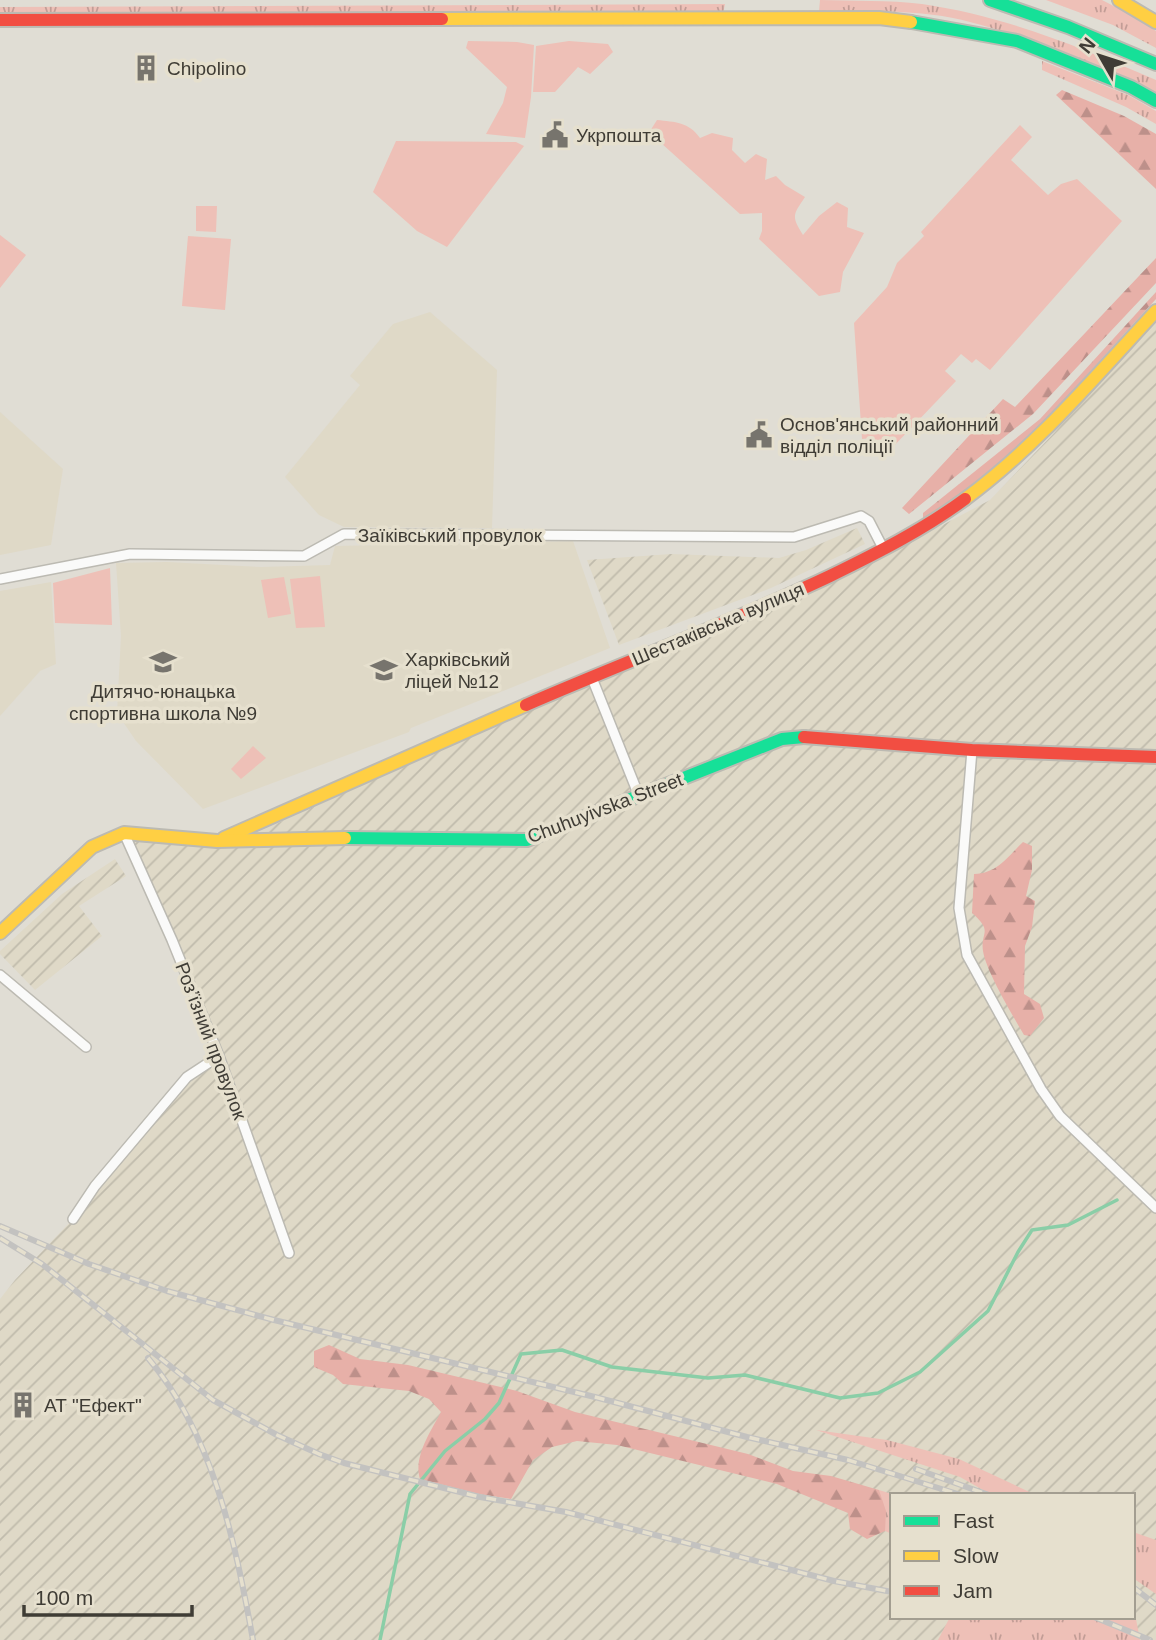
<svg xmlns="http://www.w3.org/2000/svg" width="1156" height="1640" font-family="Helvetica,sans-serif">
  <style>
    .built { fill: #dfd9c7 }
    .industrial { fill: url(#industrial-furrows); fill-rule: evenodd }
    .grass { fill: url(#grass-tufts) }
    .forest { fill: url(#forest-firs) }
    .park { fill: #eec0b7 }
    .lines { fill: none; stroke-linecap: round; stroke-linejoin: round }
    .stream { stroke: #8acea7; stroke-width: 3.5 }
    .street-casing { stroke: #bcbab2; stroke-width: 12 }
    .fast-casing { stroke: #bcbab2; stroke-width: 16 }
    .slow-casing { stroke: #bcbab2; stroke-width: 16 }
    .jam-casing { stroke: #bcbab2; stroke-width: 16 }
    .street { stroke: #fafaf9; stroke-width: 9 }
    .fast { stroke: #16e098; stroke-width: 12 }
    .slow { stroke: #ffcf43; stroke-width: 12 }
    .jam { stroke: #f24e42; stroke-width: 12 }
    .rail-casing { stroke: #c3c2c0; stroke-width: 6 }
    .rail { stroke: #e6e0ce; stroke-width: 3.5; stroke-dasharray: 10; stroke-linecap: butt }
    .labels { text-anchor: middle; dominant-baseline: central; stroke-width: 7; stroke-linejoin: round; paint-order: stroke }
    .poi-label { font-size: 19px; fill: #3f3c35; stroke: #e6e0ce; text-anchor: start }
    .street-label { font-size: 19px; fill: #3f3c35; stroke: #e6e0ce }
  </style>
  <defs>
    <pattern id="industrial-furrows" width="10" height="10" patternUnits="userSpaceOnUse" patternTransform="scale(1.75)"><rect width="10" height="10" fill="#dfd9c7"/><path d="M-1 1l2-2M0 10L10 0M9 11l2-2" fill="none" stroke="#c0bbac"/></pattern>
    <pattern id="grass-tufts" width="24" height="20" patternUnits="userSpaceOnUse" patternTransform="scale(1.75)"><rect width="24" height="20" fill="#eec0b7"/><path d="M3 7l-1-3M5 7V3M7 7l1-3M15 17l-1-3M17 17v-4M19 17l1-3" fill="none" stroke="#c29d96"/></pattern>
    <pattern id="forest-firs" width="22" height="20" patternUnits="userSpaceOnUse" patternTransform="scale(1.75)"><rect width="22" height="20" fill="#e7b0a8"/><path d="M5 1l3.5 6h-7zM16 11l3.5 6h-7z" fill="#bd908a"/></pattern>
  </defs>
  <rect width="100%" height="100%" fill="#e0ddd4"/>
  <!-- built -->
  <g class="built">
    <polygon points="430,312 497,370 492,528 344,527 319,515 285,477 360,385 350,376 393,324"/>
    <polygon points="0,412 63,469 51,545 0,555"/>
    <polygon points="573,541 610,648 411,728 409,732 203,809 136,741 117,713 121,636 116,563 167,562 261,567 330,565 335,546"/>
    <polygon points="51,582 56,664 40,671 0,716 0,591"/>
  </g>
  <!-- industrial -->
  <g class="industrial">
    <path d="M1156 319V1640H0V1299L15 1280 73 1219 173 1093 219 1056 139 868 132 839 222 848 532 709 855 571 990 500 1055 432ZM892 1495H1133V1617H892Z"/>
    <polygon points="857,528 865,544 771,588 619,645 587,560 671,554 779,558 806,550"/>
    <polygon points="115,859 126,876 79,906 102,936 35,990 0,954 0,951 62,894"/>
  </g>
  <!-- grass -->
  <g class="grass">
    <path d="M820 0C854 1 889 0 922 4 1005 16 1080 47 1156 80V96C1086 65 1017 29 942 16 901 10 859 11 819 11Z"/>
    <polygon points="1046,0 1102,0 1135,17 1156,31 1156,48 1113,25"/>
    <polygon points="725,4 723,14 0,13 0,7"/>
    <polygon points="1042,61 1128,95 1156,111 1156,124 1126,107 1042,70"/>
    <polygon points="816,1430 887,1440 959,1459 1036,1495 992,1495 960,1477"/>
    <polygon points="879,1490 895,1495 892,1495 892,1534 885,1531"/>
    <polygon points="1133,1532 1156,1540 1156,1594 1133,1578"/>
    <polygon points="1133,1616 1136,1619 1140,1640 938,1640 950,1617"/>
  </g>
  <!-- forest -->
  <g class="forest">
    <polygon points="1062,90 1124,116 1156,134 1156,189 1056,95"/>
    <polygon points="1156,258 1156,283 1033,414 909,514 902,508 1003,399 1015,407"/>
    <polygon points="1156,292 1156,299 1046,420 975,485 923,519 923,513 1040,419"/>
    <path d="M1023 842 1032 846V870L1026 896 1035 901 1032 927 1025 946 1024 994 1040 1004 1044 1018 1030 1036 1024 1035C1013 1016 986 971 983 951 980 932 994 932 972 913L974 874C998 873 1007 857 1023 842Z"/>
    <path d="M329 1345 360 1359 408 1365 517 1391 575 1412 748 1454 793 1471 831 1476 879 1490 886 1511 885 1531 867 1539 850 1529 848 1513 777 1484 617 1445 577 1441 552 1447 533 1460 511 1499 479 1494 420 1479C413 1457 431 1431 441 1412L429 1399 409 1391 343 1384 333 1375 314 1367V1351Z"/>
  </g>
  <!-- park -->
  <g class="park">
    <polygon points="468,41 517,42 534,45 531,97 525,138 486,134 503,103 507,87 466,48"/>
    <polygon points="569,41 608,44 613,52 590,74 578,67 555,92 533,92 536,46"/>
    <path d="M657 120C675 122 689 122 700 138L712 133 733 138 732 150 745 163 756 154 767 159 765 180 776 176 785 185 805 197C793 215 791 216 803 235L819 216 837 202 848 208 847 227 864 233 843 272 840 292 819 296 759 239 762 231V213L740 214 661 143 647 141 650 131Z"/>
    <polygon points="1020,125 1032,137 1011,160 1048,195 1061,184 1077,179 1122,221 990,370 976,359 972,363 961,354 945,371 956,381 891,449 872,438 862,439 854,323 887,287 897,263 924,236 921,232"/>
    <polygon points="396,141 516,142 524,146 447,247 417,231 373,192"/>
    <polygon points="196,206 217,206 216,232 196,231"/>
    <polygon points="0,235 26,255 0,288"/>
    <polygon points="188,236 231,239 225,310 182,306"/>
    <polygon points="110,568 112,625 55,623 53,583"/>
    <polygon points="320,576 325,627 296,628 290,579"/>
    <polygon points="284,577 291,614 268,618 261,580"/>
    <polygon points="253,746 266,758 241,779 231,769"/>
  </g>
  <g class="lines">
    <!-- stream -->
    <polyline class="stream" points="380,1640 410,1494 445,1451 485,1419 499,1403 521,1354 562,1350 612,1367 708,1378 745,1375 840,1398 878,1393 920,1372 988,1311 1018,1252 1032,1230 1068,1225 1117,1200"/>
    <!-- street casing -->
    <g class="street-casing">
      <g id="street">
        <polyline points="0,579 130,554 304,556 344,534 794,537 861,516 869,521 884,550"/>
        <polyline points="592,678 639,796"/>
        <polyline points="972,750 959,908 967,955 1041,1089 1060,1116 1156,1208"/>
        <polyline points="124,833 172,940 219,1056 289,1253"/>
        <polyline points="0,975 86,1047"/>
        <polyline points="73,1219 95,1186 187,1077 219,1056"/>
      </g>
    </g>
    <!-- fast casing -->
    <g class="fast-casing">
      <g id="fast">
        <polyline points="990,0 1068,27 1156,64"/>
        <polyline points="911,22 1017,41 1131,87 1156,101"/>
        <polyline points="345,838 527,840 782,739 804,737"/>
      </g>
    </g>
    <!-- slow casing -->
    <g class="slow-casing">
      <g id="slow">
        <polyline points="1119,0 1156,22"/>
        <polyline points="442,19 879,18 911,22"/>
        <path d="M965 499C1037 446 1095 377 1156 311"/>
        <polyline points="224,838 526,705"/>
        <polyline points="0,933 92,847 124,833 217,841 345,838"/>
      </g>
    </g>
    <!-- jam casing -->
    <g class="jam-casing">
      <g id="jam">
        <polyline points="0,20 442,19"/>
        <path d="M526 705C627 661 731 623 830 576 877 553 923 530 965 499"/>
        <polyline points="804,737 972,750 1156,757"/>
      </g>
    </g>
    <!-- street -->
    <use href="#street" class="street"/>
    <!-- fast -->
    <use href="#fast" class="fast"/>
    <!-- slow -->
    <use href="#slow" class="slow"/>
    <!-- jam -->
    <use href="#jam" class="jam"/>
    <!-- rail casing -->
    <g class="rail-casing">
      <g id="rail">
        <polyline points="0,1226 89,1264 167,1291 274,1320 595,1397 747,1437 848,1460 961,1495"/>
        <polyline points="0,1238 42,1264 213,1400 277,1435 319,1454 344,1463 480,1497 566,1512 834,1581 892,1592"/>
        <path d="M148 1358C214 1436 235 1542 253 1640"/>
        <polyline points="916,1469 989,1495"/>
        <polyline points="1133,1587 1156,1605"/>
        <polyline points="1094,1617 1150,1640"/>
      </g>
    </g>
    <!-- rail -->
    <use href="#rail" class="rail"/>
  </g>
  <!-- icons -->
  <defs>
    <g id="building-bare" transform="scale(2.1)"><path d="M-4-6H4V6H1V3H-1V6H-4ZM-2.5-4.3h1.7v1.8h-1.7ZM.8-4.3h1.7v1.8H.8ZM-2.5-1h1.7V.8h-1.7ZM.8-1h1.7V.8H.8Z" fill="#77746d" stroke="#e6e0ce" stroke-width="2.5" paint-order="stroke"/></g>
    <g id="civic-bare" transform="scale(2.1)"><path d="M-.6-6.5H3V-4.5H.6V-3L4-1V1h2V6H-6V1h2V-1L-.6-3ZM-1.2 2.5V6h2.4V2.5Z" fill="#77746d" stroke="#e6e0ce" stroke-width="2.5" paint-order="stroke"/></g>
    <g id="school-bare" transform="scale(2.1)"><path d="M0-5L7-2L0 1L-7-2ZM-4 1L0 2.5L4 1V4Q0 6-4 4Z" fill="#77746d" stroke="#e6e0ce" stroke-width="2.5" paint-order="stroke"/></g>
  </defs>
  <g fill-rule="evenodd">
    <use href="#building-bare" x="146" y="68"/>
    <use href="#civic-bare" x="555" y="135"/>
    <use href="#civic-bare" x="759" y="435"/>
    <use href="#school-bare" x="163" y="662"/>
    <use href="#school-bare" x="384" y="670"/>
    <use href="#building-bare" x="23" y="1405"/>
  </g>
  <g class="labels">
    <!-- poi labels -->
    <g class="poi-label">
      <text x="167" y="68">Chipolino</text>
      <text x="576" y="135">Укрпошта</text>
      <text x="780" y="424">Основ'янський районний<tspan x="780" dy="22">відділ поліції</tspan></text>
      <text x="405" y="659">Харківський<tspan x="405" dy="22">ліцей №12</tspan></text>
      <text x="163" y="691" text-anchor="middle">Дитячо-юнацька<tspan x="163" dy="22">спортивна школа №9</tspan></text>
      <text x="44" y="1405">АТ "Ефект"</text>
    </g>
    <!-- street labels -->
    <g class="street-label">
      <text x="450" y="535">Заїківський провулок</text>
      <text transform="translate(718 624) rotate(-23)">Шестаківська вулиця</text>
      <text transform="translate(605 808) rotate(-21)">Chuhuyivska Street</text>
      <text transform="translate(211 1041) rotate(69)">Роз’їзний провулок</text>
    </g>
  </g>
  <!-- legend -->
  <rect x="890" y="1493" width="245" height="126" fill="#e6e0ce" stroke="#a39e91" stroke-width="2"/>
  <rect x="904" y="1516" width="35" height="10" fill="#16e098" stroke="#a39e91" stroke-width="2"/>
  <text x="953" y="1528" font-size="21" fill="#3f3c35">Fast</text>
  <rect x="904" y="1551" width="35" height="10" fill="#ffcf43" stroke="#a39e91" stroke-width="2"/>
  <text x="953" y="1563" font-size="21" fill="#3f3c35">Slow</text>
  <rect x="904" y="1586" width="35" height="10" fill="#f24e42" stroke="#a39e91" stroke-width="2"/>
  <text x="953" y="1598" font-size="21" fill="#3f3c35">Jam</text>
  <!-- north arrow -->
  <g transform="translate(1100 56) rotate(309)" stroke="#e6e0ce" stroke-width="5" paint-order="stroke">
  <path d="M0-5L12 26L0 18L-12 26Z" fill="#3f3c35"/>
  <text y="-10" font-size="19" font-weight="bold" text-anchor="middle" fill="#3f3c35">N</text>
  </g>
  <!-- scale -->
  <path d="M24 1605v10h168v-10" fill="none" stroke="#3f3c35" stroke-width="3.5"/>
  <text x="35" y="1605" font-size="21" fill="#3f3c35" stroke="#e6e0ce" stroke-width="5" paint-order="stroke">100 m</text>
</svg>
